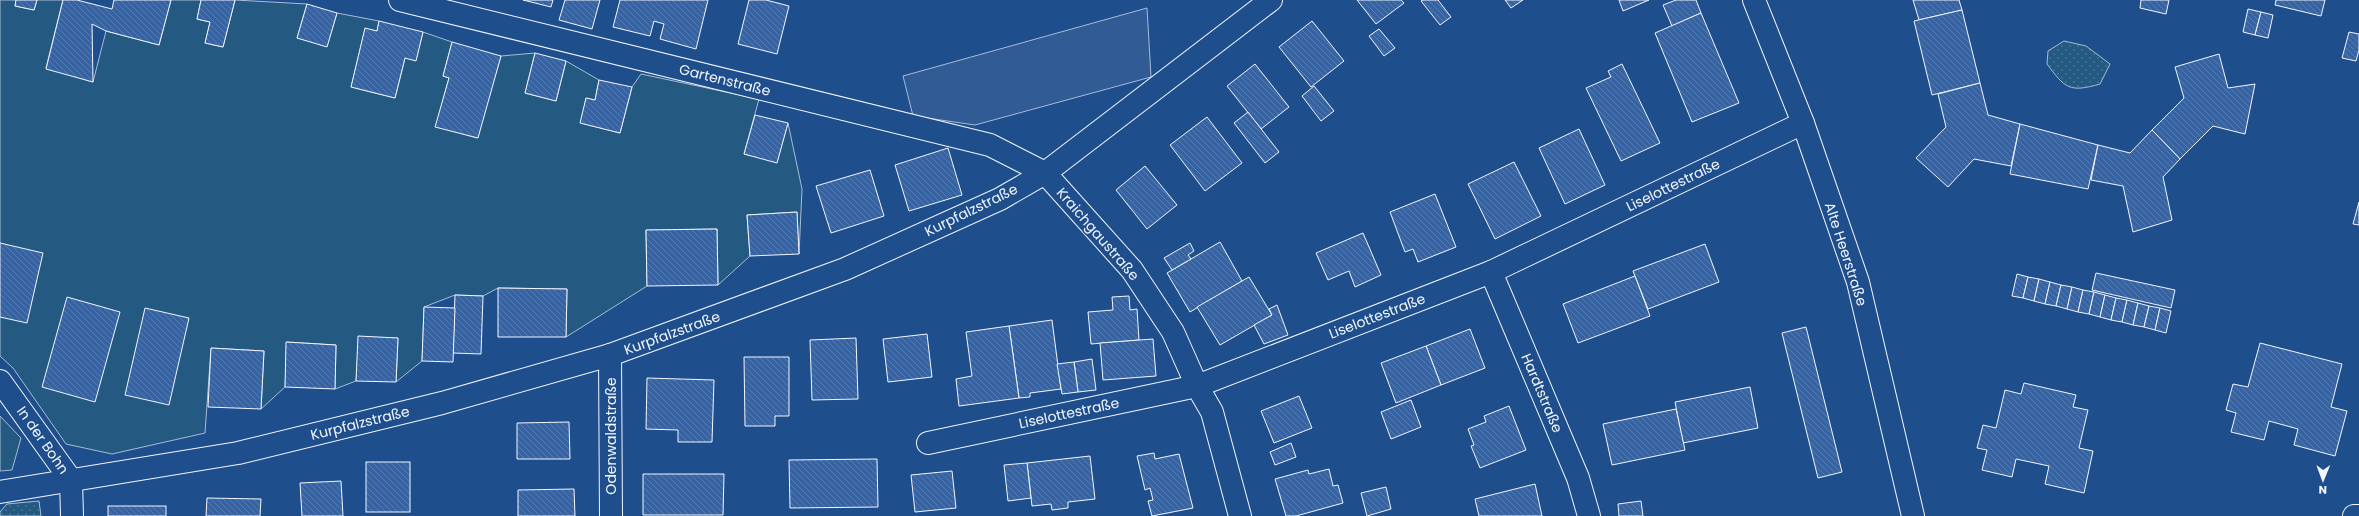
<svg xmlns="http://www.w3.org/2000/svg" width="2359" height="516" font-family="Poppins,sans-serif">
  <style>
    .grass { fill: url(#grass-dots); stroke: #a8bbd7 }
    .garden { fill: #245a82; stroke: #a8bbd7 }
    .parking { fill: #305b95; stroke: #a8bbd7 }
    .building { fill: url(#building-back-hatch); stroke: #f2f6ff }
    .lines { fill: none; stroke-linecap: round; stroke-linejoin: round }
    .street-casing { stroke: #f2f6ff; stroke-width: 24 }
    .secondary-casing { stroke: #f2f6ff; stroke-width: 24 }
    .street { stroke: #1f4e8c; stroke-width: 22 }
    .secondary { stroke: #1f4e8c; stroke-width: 22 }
    .labels { text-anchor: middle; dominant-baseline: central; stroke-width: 3; stroke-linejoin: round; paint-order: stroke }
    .street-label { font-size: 14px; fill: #f2f6ff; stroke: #1f4e8c }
  </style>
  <defs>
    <pattern id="grass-dots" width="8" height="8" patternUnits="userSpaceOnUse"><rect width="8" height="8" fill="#245a82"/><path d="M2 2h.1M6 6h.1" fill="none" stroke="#447295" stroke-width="1.8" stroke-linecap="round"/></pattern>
    <pattern id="building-back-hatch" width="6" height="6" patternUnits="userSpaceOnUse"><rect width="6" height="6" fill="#3563a3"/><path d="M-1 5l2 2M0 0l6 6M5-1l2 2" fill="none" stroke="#537ab1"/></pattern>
  </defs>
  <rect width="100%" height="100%" fill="#1f4e8c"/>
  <!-- grass -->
  <g class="grass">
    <path d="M2064 41 2086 46 2110 64 2100 84C2069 93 2065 88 2047 64L2048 51Z"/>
    <polygon points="39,501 41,516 0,516 0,512 7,504"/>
  </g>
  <!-- garden -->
  <g class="garden">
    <polygon points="0,0 16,0 15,6 34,10 37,0 63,0 46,68 93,82 106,31 159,45 171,0 201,0 197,19 210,22 205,43 223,47 235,0 307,4 297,38 327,46 337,13 379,21 377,31 365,29 351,87 395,98 405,58 416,60 423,32 452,42 443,76 449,78 436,126 477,138 501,56 535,53 525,93 556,101 566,61 599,80 595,100 586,98 581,123 620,133 632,87 641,74 759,99 744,154 777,162 788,123 802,189 799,254 797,212 747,215 750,256 718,285 717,229 646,230 647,286 566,337 567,289 498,288 483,296 455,295 424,307 422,361 396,382 398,338 359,337 356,381 335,389 336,345 287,342 285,387 261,409 264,351 211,348 205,433 112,454 66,444 13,368 0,356"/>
    <polygon points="0,416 21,438 12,470 0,471"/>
  </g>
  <!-- parking -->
  <polygon class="parking" points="1147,8 1151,77 975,125 913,116 903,76"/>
  <!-- building -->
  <g class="building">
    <polygon points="16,0 37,0 34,10 15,6"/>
    <polygon points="63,0 77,0 112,9 114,0 171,0 159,45 106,31 92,24 93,82 46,69"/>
    <polygon points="201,0 235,0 223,47 205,43 210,22 197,19"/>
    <polygon points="523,0 553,0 551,7"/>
    <polygon points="565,0 600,0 592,29 559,20"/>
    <polygon points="620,0 708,0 696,49 660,39 664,24 654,21 650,36 613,27"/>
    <polygon points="749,0 766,0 789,6 777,54 738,44"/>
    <polygon points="1357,0 1401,0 1404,3 1376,24"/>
    <polygon points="1423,0 1438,0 1451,17 1440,25 1421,1"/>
    <polygon points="1505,0 1523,0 1511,8"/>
    <polygon points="1619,0 1649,0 1623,11"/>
    <polygon points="1676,0 1696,0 1701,13 1672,26 1663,5"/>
    <polygon points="1913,0 1959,0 1962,10 1919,20"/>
    <polygon points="2141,0 2169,0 2166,14 2140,8"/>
    <polygon points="2276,0 2325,0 2321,16 2275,5"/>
    <polygon points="307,4 337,13 327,47 297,38"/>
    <polygon points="2248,9 2261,12 2255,35 2243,32"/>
    <polygon points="1962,10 1980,83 1932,95 1914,21"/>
    <polygon points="2261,12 2273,15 2268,38 2255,35"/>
    <polygon points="1701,13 1739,103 1692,122 1655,33"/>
    <polygon points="379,21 423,32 416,61 405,58 395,98 351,87 365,28 377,31"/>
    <polygon points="1312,21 1344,61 1311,87 1279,47"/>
    <polygon points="1379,29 1395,48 1384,56 1369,36"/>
    <polygon points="2349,32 2359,34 2359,50 2356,61 2342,58"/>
    <polygon points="452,42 501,56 478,138 435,127 449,78 443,76"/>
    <polygon points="535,53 566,61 556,101 525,93"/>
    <polygon points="2219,54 2228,88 2255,84 2245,134 2213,126 2180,159 2152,130 2184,98 2175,67"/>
    <polygon points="1255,64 1289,107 1261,129 1227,86"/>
    <polygon points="1622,64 1660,143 1621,161 1586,88 1611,77 1608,71"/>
    <polygon points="599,80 632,87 620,133 580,123 586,98 595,100"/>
    <polygon points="1980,83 1988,115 2020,124 2011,166 1974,159 1948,187 1916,158 1946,127 1938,94"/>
    <polygon points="1314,86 1334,111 1321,121 1302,96"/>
    <polygon points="1248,112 1279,152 1265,163 1234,123"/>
    <polygon points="755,115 788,123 777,163 744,154"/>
    <polygon points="1207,117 1242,163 1205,191 1170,145"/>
    <polygon points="2020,124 2098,145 2088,189 2010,174"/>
    <polygon points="1579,129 1605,185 1565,204 1539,148"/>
    <polygon points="2152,130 2180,159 2163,177 2172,220 2133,232 2123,186 2091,180 2098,145 2130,153"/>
    <polygon points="948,148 962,195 909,211 895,165"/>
    <polygon points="1514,162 1541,216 1495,239 1468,184"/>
    <polygon points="1145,166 1177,205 1147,229 1116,190"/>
    <polygon points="870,170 884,216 831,233 816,186"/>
    <polygon points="1435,194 1456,247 1418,262 1413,249 1405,252 1390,212"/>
    <polygon points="2359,202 2359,225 2353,224"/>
    <polygon points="797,212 799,254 750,256 747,215"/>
    <polygon points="717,229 718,285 647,286 646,230"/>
    <polygon points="1363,233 1381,275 1355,287 1349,271 1328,280 1316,253"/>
    <polygon points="1220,242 1242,281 1190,312 1167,273"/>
    <polygon points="0,243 43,253 27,323 0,317"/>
    <polygon points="1190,243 1194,251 1188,255 1191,259 1172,270 1164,258"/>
    <polygon points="1705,244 1719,282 1648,309 1633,271"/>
    <polygon points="2096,273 2175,290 2171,308 2092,290"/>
    <polygon points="2017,274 2028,277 2023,298 2012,296"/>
    <polygon points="1635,276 1650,316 1578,343 1563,304"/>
    <polygon points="1249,277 1272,315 1220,345 1197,307"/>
    <polygon points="2028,277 2039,279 2034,301 2023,298"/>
    <polygon points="2039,279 2050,282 2045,304 2034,301"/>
    <polygon points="2050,282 2061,285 2056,306 2045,304"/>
    <polygon points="2061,285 2072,287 2067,309 2056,306"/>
    <polygon points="2072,287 2083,290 2078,312 2067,309"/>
    <polygon points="498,288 567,289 566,337 498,337"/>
    <polygon points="2083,290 2094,292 2089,314 2078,312"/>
    <polygon points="2094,292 2105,295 2100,317 2089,314"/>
    <polygon points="455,295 483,296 481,354 453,353"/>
    <polygon points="2105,295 2116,298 2111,320 2100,317"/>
    <polygon points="1129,296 1130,310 1137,309 1139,340 1091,344 1088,312 1113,310 1112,297"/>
    <polygon points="67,297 120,312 95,402 42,387"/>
    <polygon points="2116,298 2127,300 2122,322 2111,320"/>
    <polygon points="2127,300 2138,303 2133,325 2122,322"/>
    <polygon points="2138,303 2149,306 2144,327 2133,325"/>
    <polygon points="1277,305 1288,335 1264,344 1254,325 1272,315 1269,309"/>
    <polygon points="2149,306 2160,308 2155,330 2144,327"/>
    <polygon points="424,307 455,308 453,362 422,361"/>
    <polygon points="145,308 189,318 169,405 125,395"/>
    <polygon points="2160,308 2171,311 2166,333 2155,330"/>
    <polygon points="1052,320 1061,389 1030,393 1030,397 1019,398 1009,326"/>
    <polygon points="1009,326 1019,398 959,406 956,379 972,376 966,332"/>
    <polygon points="1806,327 1842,472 1818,478 1782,333"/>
    <polygon points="1470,329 1485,368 1441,385 1426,346"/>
    <polygon points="927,334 932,377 888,382 883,339"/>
    <polygon points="358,336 398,338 396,382 356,381"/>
    <polygon points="856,338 858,399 812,400 810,340"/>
    <polygon points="1153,339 1156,376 1103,380 1100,343"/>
    <polygon points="286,342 336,345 335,389 285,387"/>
    <polygon points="2260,343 2342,364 2331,407 2347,411 2335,456 2294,445 2298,429 2269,421 2264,440 2231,432 2236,413 2226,410 2233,384 2248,387"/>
    <polygon points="1426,346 1441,385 1396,403 1381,363"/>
    <polygon points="211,348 264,351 261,409 208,407"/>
    <polygon points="744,357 789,357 789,416 775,416 775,426 745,426"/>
    <polygon points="1092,359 1096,390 1078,392 1074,362"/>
    <polygon points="1074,362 1078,392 1062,394 1057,364"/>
    <polygon points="647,378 714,380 712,442 678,442 678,430 646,429"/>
    <polygon points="2024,383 2076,395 2073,407 2088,410 2079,448 2093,451 2084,493 2045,484 2049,466 2016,459 2012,477 1982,470 1987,450 1977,448 1983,425 1996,428 2005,390 2021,394"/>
    <polygon points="1750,387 1758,428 1683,443 1675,402"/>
    <polygon points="1299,396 1312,428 1274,443 1261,411"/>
    <polygon points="1411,400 1421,427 1391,439 1381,412"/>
    <polygon points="1509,406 1526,450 1480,468 1471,446 1474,445 1468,429 1486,422 1484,416"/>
    <polygon points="1676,409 1685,450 1612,465 1603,424"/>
    <polygon points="569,422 570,459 517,459 517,423"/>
    <polygon points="1291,443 1296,457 1275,465 1270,452"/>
    <polygon points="1154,453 1155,459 1179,454 1193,508 1152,516 1148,501 1153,500 1150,488 1145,490 1137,456"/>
    <polygon points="1090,456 1095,499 1068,502 1068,508 1052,510 1051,504 1032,506 1027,463"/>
    <polygon points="877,459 878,507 790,508 789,460"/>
    <rect x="366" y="462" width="44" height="50"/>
    <polygon points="1027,463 1031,498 1008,501 1004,465"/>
    <polygon points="1329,469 1333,486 1338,485 1343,503 1296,516 1286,516 1275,479 1308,470 1309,474"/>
    <polygon points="952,471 956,508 915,512 911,475"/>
    <polygon points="643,474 724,474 723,515 643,515"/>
    <polygon points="341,481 343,516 302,516 300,483"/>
    <polygon points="1535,484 1542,516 1479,516 1475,499"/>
    <polygon points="1386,487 1391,509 1367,516 1361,493"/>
    <polygon points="574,489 575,516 518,516 518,490"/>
    <polygon points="207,498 261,499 260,516 206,516"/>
    <polygon points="1641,501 1643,516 1619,516 1618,504"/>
    <rect x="108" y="506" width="58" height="10"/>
  </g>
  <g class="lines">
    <!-- street casing -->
    <g class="street-casing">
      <g id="street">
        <polyline points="400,0 990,145 1045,173 1132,270 1173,332 1197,386 1212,412 1240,516"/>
        <polyline points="1491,272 1578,478 1589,516"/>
        <polyline points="610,355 611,516"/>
        <polyline points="0,381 71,480 72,516"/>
        <polyline points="928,443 1197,386 1491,272 1803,123"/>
        <polyline points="0,492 238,453 442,403 610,355 845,269 1000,199 1045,173 1271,0"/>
        <polyline points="2354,516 2359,516"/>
      </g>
    </g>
    <!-- secondary casing -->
    <g class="secondary-casing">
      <polyline id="secondary" points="1754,0 1803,123 1858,282 1913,516"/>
    </g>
    <!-- street -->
    <use href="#street" class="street"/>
    <!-- secondary -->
    <use href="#secondary" class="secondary"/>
  </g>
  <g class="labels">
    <!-- street labels -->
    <g class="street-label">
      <text transform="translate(725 80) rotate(14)">Gartenstraße</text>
      <text transform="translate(1673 185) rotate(-26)">Liselottestraße</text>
      <text transform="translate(971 210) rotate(-26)">Kurpfalzstraße</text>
      <text transform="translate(1098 234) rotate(49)">Kraichgaustraße</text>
      <text transform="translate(1846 254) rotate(72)">Alte Heerstraße</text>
      <text transform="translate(1377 316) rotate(-21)">Liselottestraße</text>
      <text transform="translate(672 333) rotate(-20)">Kurpfalzstraße</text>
      <text transform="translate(1542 393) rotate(67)">Hardtstraße</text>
      <text transform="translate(1069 413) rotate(-12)">Liselottestraße</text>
      <text transform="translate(360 423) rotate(-14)">Kurpfalzstraße</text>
      <text transform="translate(611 436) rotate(-90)">Odenwaldstraße</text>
      <text transform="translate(43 440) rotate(55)">In der Bohn</text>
    </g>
  </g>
  <!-- north arrow -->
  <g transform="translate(2323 480) rotate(181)" stroke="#1f4e8c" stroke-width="3" paint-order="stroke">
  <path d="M0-3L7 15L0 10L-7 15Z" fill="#f2f6ff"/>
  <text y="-6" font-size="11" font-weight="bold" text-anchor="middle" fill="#f2f6ff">N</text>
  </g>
</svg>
